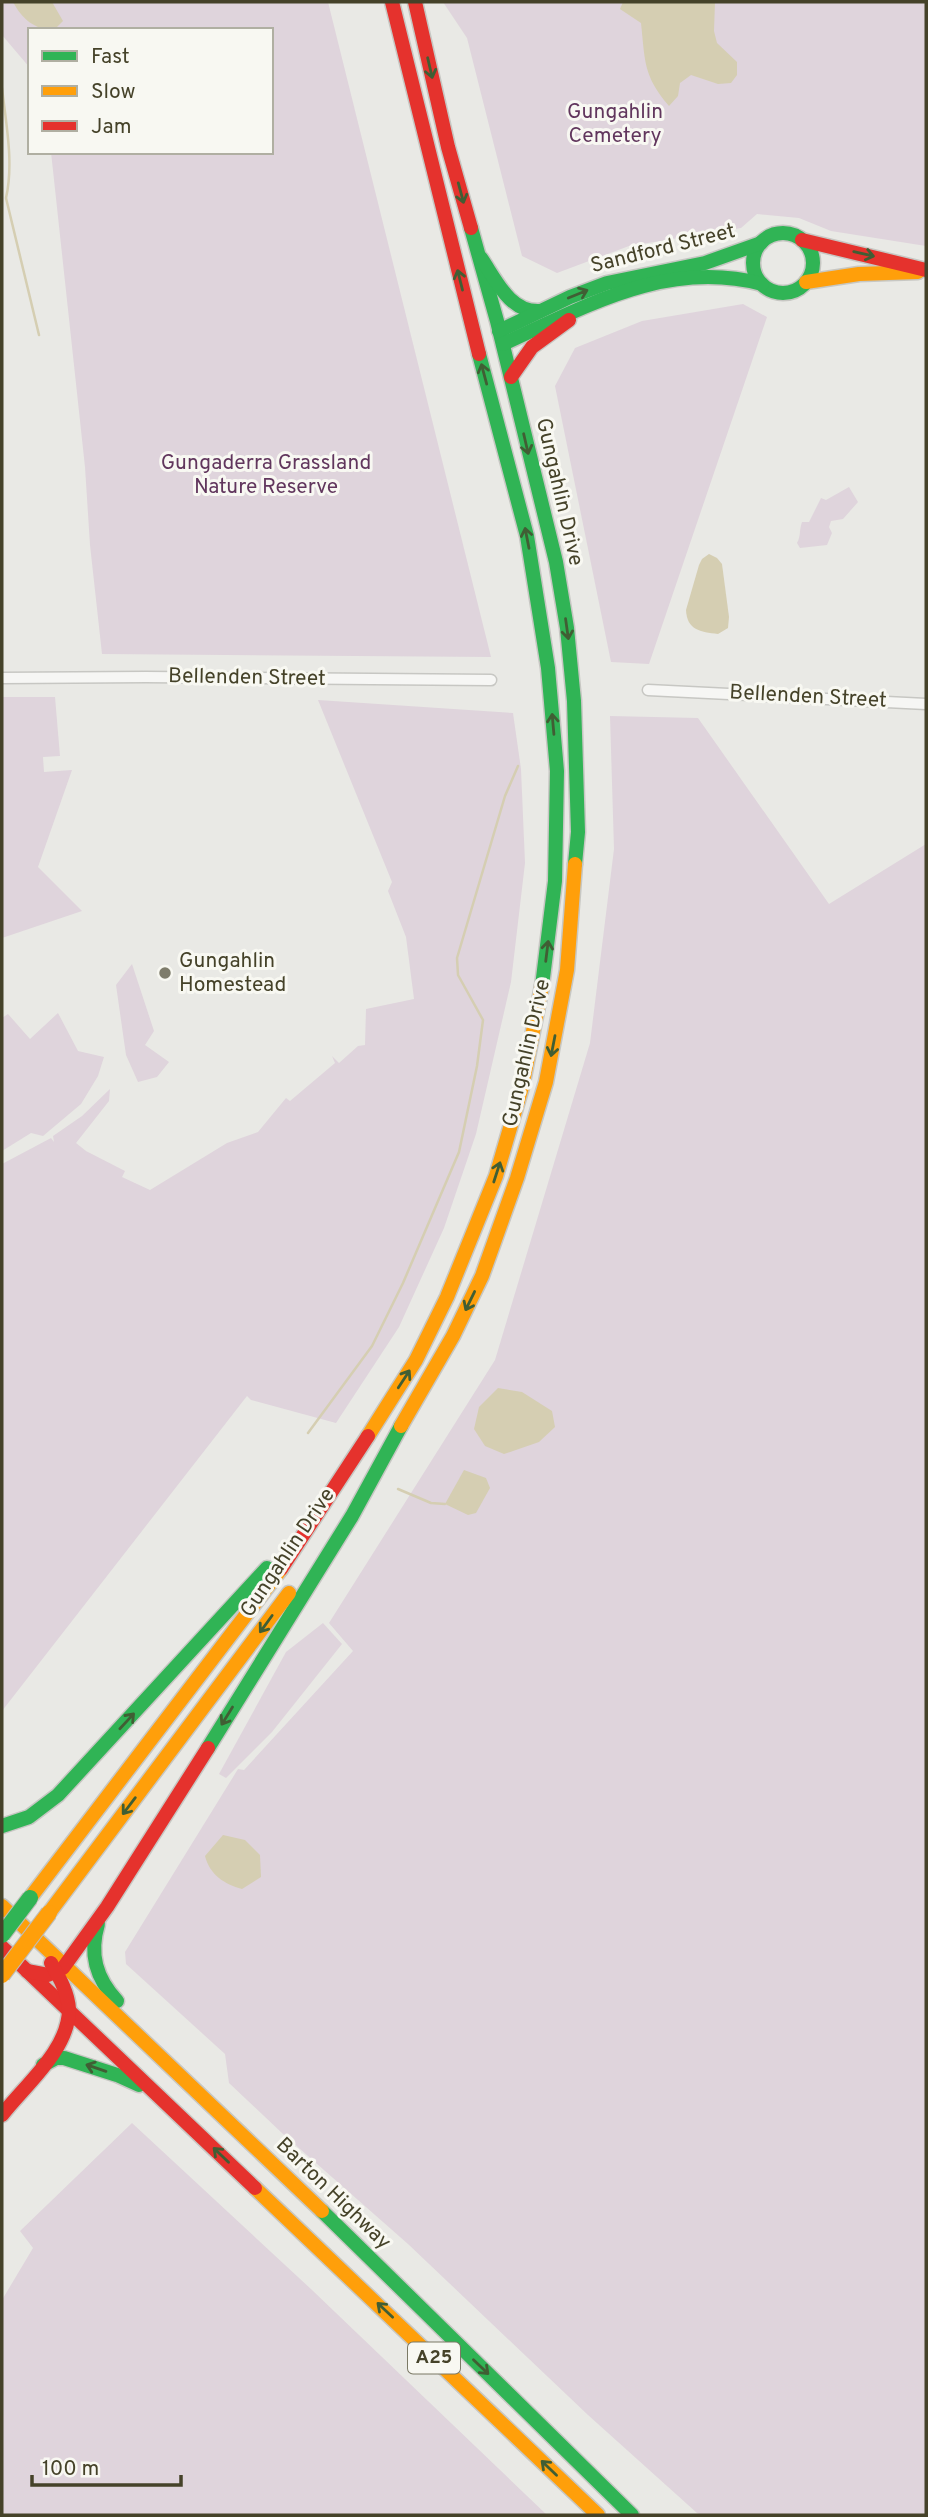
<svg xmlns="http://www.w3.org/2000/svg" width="928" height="2517" font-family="Overpass,sans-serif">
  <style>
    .green { fill: #dfd4dc }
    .water { fill: #d5ceb2 }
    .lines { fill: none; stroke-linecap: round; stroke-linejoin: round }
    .stream { stroke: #d5ceb2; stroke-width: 2.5 }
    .street-casing { stroke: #c7c7c3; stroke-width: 13 }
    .fast-casing { stroke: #c7c7c3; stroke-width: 17 }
    .slow-casing { stroke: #c7c7c3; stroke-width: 17 }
    .jam-casing { stroke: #c7c7c3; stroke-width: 17 }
    .street { stroke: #f6f6f4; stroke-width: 10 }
    .fast { stroke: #30b455; stroke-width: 14 }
    .slow { stroke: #ff9f0a; stroke-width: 14 }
    .jam { stroke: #e5322d; stroke-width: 14 }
    .fast-bridge-casing { stroke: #bebdb7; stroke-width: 18; stroke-linecap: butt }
    .slow-bridge-casing { stroke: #bebdb7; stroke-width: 18; stroke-linecap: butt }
    .fast-bridge { stroke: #30b455; stroke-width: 16 }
    .slow-bridge { stroke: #ff9f0a; stroke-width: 16 }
    .oneway { stroke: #405e34 }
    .poi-dot { fill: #7e7c6b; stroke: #f8f8f2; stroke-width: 2.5 }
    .labels { text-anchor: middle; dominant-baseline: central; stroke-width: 6; stroke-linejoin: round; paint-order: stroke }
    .shield { fill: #f8f8f2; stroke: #7b7965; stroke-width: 2 }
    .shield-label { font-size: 19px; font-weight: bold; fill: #454229 }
    .park-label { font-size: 21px; fill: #61365d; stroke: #f8f8f2 }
    .street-label { font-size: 21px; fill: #454229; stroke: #f8f8f2 }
    .poi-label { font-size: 21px; fill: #454229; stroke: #f8f8f2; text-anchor: start }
  </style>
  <rect width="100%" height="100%" fill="#e9e9e5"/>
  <!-- green -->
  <g class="green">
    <polygon points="2,2 328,2 491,657 102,654 90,545 85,467 51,152 271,152 271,30 30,30 30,68 2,35"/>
    <polygon points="443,2 926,2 926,246 831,231 799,218 757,214 741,228 629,246 557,273 522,256 467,38"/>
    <polygon points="743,304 767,317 649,664 611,662 555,386 575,348 642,321"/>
    <path d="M849 487 858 502 843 519 831 521 829 527 832 533 827 545 800 548 797 543C801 536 799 530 802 522H809L821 498 826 500Z"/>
    <polygon points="2,697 55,697 60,756 43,757 44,772 72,770 38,867 82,911 2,938"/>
    <polygon points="318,700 513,713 521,769 525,863 511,982 476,1134 444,1228 399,1327 336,1423 251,1400 247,1396 2,1711 2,1164 51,1138 54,1142 53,1136 82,1116 110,1089 109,1101 76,1143 86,1151 125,1171 122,1177 150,1190 227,1143 258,1132 286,1098 290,1101 335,1063 332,1056 339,1063 358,1046 365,1045 366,1009 414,999 406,937 388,891 392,882"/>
    <polygon points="610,716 698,718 829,904 926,844 926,2515 702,2515 697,2513 588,2415 408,2244 283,2134 229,2083 225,2054 126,1964 125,1952 238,1769 244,1770 353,1651 329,1623 495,1360 590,1043 614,849"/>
    <polygon points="132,964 154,1031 145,1045 169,1062 157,1077 138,1082 126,1055 116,985"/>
    <polygon points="58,1013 78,1051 104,1057 98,1076 81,1104 43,1136 31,1133 2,1151 2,1018 8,1014 30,1039"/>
    <polygon points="323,1623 342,1644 272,1732 226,1778 219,1774 286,1652"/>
    <polygon points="132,2123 312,2290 547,2515 2,2515 2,2300 33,2248 20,2231"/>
  </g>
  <!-- water -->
  <g class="water">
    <path d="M13 2H52L63 21 54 30C35 30 22 19 13 2Z"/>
    <path d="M623 2H715L714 31 717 43 737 62V75L731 83 718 84 691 75 680 83 678 96 669 106C643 76 645 60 641 23L620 9Z"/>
    <path d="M709 554 717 558 722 564 729 617 728 628 718 634C700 632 687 630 686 610L699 565 702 559Z"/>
    <polygon points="498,1388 522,1392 552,1411 555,1427 539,1442 504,1454 485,1446 474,1429 479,1407"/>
    <polygon points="464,1470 486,1478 490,1488 476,1513 468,1515 445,1504"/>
    <path d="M223 1835 245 1840 260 1855 261 1877 242 1889C224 1884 210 1875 205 1856Z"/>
  </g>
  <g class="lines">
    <!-- stream -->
    <g class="stream">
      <path d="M2 88C6 124 14 163 6 198L39 335"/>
      <polyline points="308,1433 372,1346 403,1283 459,1152 477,1066 483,1020 458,975 457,958 505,796 518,766"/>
      <polyline points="398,1489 431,1503 445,1504"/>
    </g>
    <!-- street casing -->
    <g class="street-casing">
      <g id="street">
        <polyline points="2,678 146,677 491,680"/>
        <polyline points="648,690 926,704"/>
      </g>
    </g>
    <!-- fast casing -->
    <g class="fast-casing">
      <g id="fast">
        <polyline points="471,228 497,321 556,562 567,628 574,701 578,832 575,864"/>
        <circle cx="783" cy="263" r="30"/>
        <path d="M481 258C496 280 510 313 540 311"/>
        <polyline points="499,331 570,297 607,283 705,263 761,243"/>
        <path d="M503 344C587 306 667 259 762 284"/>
        <polyline points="479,354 527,536 548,668 557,771 555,881 542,986"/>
        <polyline points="208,1748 352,1516 401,1426"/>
        <polyline points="2,1826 29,1817 58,1795 267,1568"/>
        <path d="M98 1924C89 1954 96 1978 117 2001"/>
        <polyline points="43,2065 56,2058 64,2058 117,2075 139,2085"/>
        <polyline points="322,2211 632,2515"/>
      </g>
    </g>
    <!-- slow casing -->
    <g class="slow-casing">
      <g id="slow">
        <polyline points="806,282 859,274 918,272"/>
        <polyline points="401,1426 453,1336 482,1276 517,1178 546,1082 567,970 575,864"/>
        <polyline points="368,1436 416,1360 447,1297 496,1176 522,1087 542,986"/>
        <polyline points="30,1898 281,1569"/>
        <polyline points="2,1906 322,2211"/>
        <polyline points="49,1913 289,1593"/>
        <polyline points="255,2188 598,2515"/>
      </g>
    </g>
    <!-- jam casing -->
    <g class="jam-casing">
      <g id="jam">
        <polyline points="392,2 479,354"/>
        <polyline points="415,2 448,147 471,228"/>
        <polyline points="802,240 926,270"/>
        <polyline points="511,377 532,347 569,320"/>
        <polyline points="281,1569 368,1436"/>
        <polyline points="2,1947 255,2188"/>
        <polyline points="27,1971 48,1975 63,1968 107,1907 208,1748"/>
        <path d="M2 2115C25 2085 69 2050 69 2009 68 1992 59 1977 51 1963"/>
      </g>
    </g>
    <!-- street -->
    <use href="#street" class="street"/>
    <!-- fast -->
    <use href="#fast" class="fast"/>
    <!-- slow -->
    <use href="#slow" class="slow"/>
    <!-- jam -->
    <use href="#jam" class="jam"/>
    <!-- fast-bridge casing -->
    <g class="fast-bridge-casing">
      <polyline id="fast-bridge" points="2,1935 30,1898"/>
    </g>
    <!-- slow-bridge casing -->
    <g class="slow-bridge-casing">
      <polyline id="slow-bridge" points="2,1975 49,1913"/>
    </g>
    <!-- fast-bridge -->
    <use href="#fast-bridge" class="fast-bridge"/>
    <!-- slow-bridge -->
    <use href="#slow-bridge" class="slow-bridge"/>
  </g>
  <!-- one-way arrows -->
  <defs><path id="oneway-shaft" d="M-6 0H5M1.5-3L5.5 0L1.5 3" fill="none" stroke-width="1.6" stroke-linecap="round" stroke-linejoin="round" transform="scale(1.75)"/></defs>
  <g class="oneway">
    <use href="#oneway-shaft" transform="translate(430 68) rotate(77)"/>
    <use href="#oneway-shaft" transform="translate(461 193) rotate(75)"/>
    <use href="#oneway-shaft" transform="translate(864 254) rotate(13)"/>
    <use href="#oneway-shaft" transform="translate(460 280) rotate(-104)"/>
    <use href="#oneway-shaft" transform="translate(578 294) rotate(-22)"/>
    <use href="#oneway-shaft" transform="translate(484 374) rotate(-105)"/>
    <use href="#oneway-shaft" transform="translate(526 444) rotate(77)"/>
    <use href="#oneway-shaft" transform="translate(527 538) rotate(-101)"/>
    <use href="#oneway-shaft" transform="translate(567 629) rotate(82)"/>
    <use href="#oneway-shaft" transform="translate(553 724) rotate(-95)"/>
    <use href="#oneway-shaft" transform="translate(547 951) rotate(-83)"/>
    <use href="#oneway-shaft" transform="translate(553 1046) rotate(101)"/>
    <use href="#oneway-shaft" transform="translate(497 1172) rotate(-72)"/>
    <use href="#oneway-shaft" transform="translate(470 1301) rotate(116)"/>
    <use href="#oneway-shaft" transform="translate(404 1379) rotate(-57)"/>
    <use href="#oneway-shaft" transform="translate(266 1624) rotate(126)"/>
    <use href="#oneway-shaft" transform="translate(227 1716) rotate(122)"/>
    <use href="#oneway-shaft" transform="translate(127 1721) rotate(-47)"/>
    <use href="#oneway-shaft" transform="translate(129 1806) rotate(127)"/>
    <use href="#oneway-shaft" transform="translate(96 2068) rotate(-161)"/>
    <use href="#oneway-shaft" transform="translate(221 2155) rotate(-136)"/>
    <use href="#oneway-shaft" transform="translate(385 2310) rotate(-137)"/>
    <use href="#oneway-shaft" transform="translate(481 2367) rotate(44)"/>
    <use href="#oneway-shaft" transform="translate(549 2468) rotate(-136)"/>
  </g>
  <!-- markers -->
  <circle class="poi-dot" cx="165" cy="973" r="7"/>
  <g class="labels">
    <!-- shield labels -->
    <rect class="shield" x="408" y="2342.5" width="52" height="31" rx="5"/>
    <g class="shield-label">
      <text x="434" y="2358">A25</text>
    </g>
    <!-- park labels -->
    <g class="park-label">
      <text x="615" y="112">Gungahlin<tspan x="615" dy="24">Cemetery</tspan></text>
      <text x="266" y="463">Gungaderra Grassland<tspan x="266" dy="24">Nature Reserve</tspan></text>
    </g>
    <!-- street labels -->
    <g class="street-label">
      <text transform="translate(663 249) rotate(-14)">Sandford Street</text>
      <text transform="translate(559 492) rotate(77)">Gungahlin Drive</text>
      <text transform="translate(247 678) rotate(1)">Bellenden Street</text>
      <text transform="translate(808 697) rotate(3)">Bellenden Street</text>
      <text transform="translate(527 1053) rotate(-77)">Gungahlin Drive</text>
      <text transform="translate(288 1553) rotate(-56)">Gungahlin Drive</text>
      <text transform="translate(333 2194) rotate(44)">Barton Highway</text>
    </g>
    <!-- poi labels -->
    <g class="poi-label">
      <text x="179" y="961">Gungahlin<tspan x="179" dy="24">Homestead</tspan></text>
    </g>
  </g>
  <!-- border -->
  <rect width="928" height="2517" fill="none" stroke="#454229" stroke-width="7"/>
  <!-- legend -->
  <rect x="28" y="28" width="245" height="126" fill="#f8f8f2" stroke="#b0afa2" stroke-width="2"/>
  <rect x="42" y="51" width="35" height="10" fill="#30b455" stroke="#b0afa2" stroke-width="2"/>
  <text x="91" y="63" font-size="21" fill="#454229">Fast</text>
  <rect x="42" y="86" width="35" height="10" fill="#ff9f0a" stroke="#b0afa2" stroke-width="2"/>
  <text x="91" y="98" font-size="21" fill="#454229">Slow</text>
  <rect x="42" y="121" width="35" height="10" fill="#e5322d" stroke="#b0afa2" stroke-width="2"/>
  <text x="91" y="133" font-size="21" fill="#454229">Jam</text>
  <!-- scale -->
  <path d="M32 2475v10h149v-10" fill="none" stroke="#454229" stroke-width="3.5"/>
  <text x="42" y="2475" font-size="21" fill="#454229" stroke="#f8f8f2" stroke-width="5" paint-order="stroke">100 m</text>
</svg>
